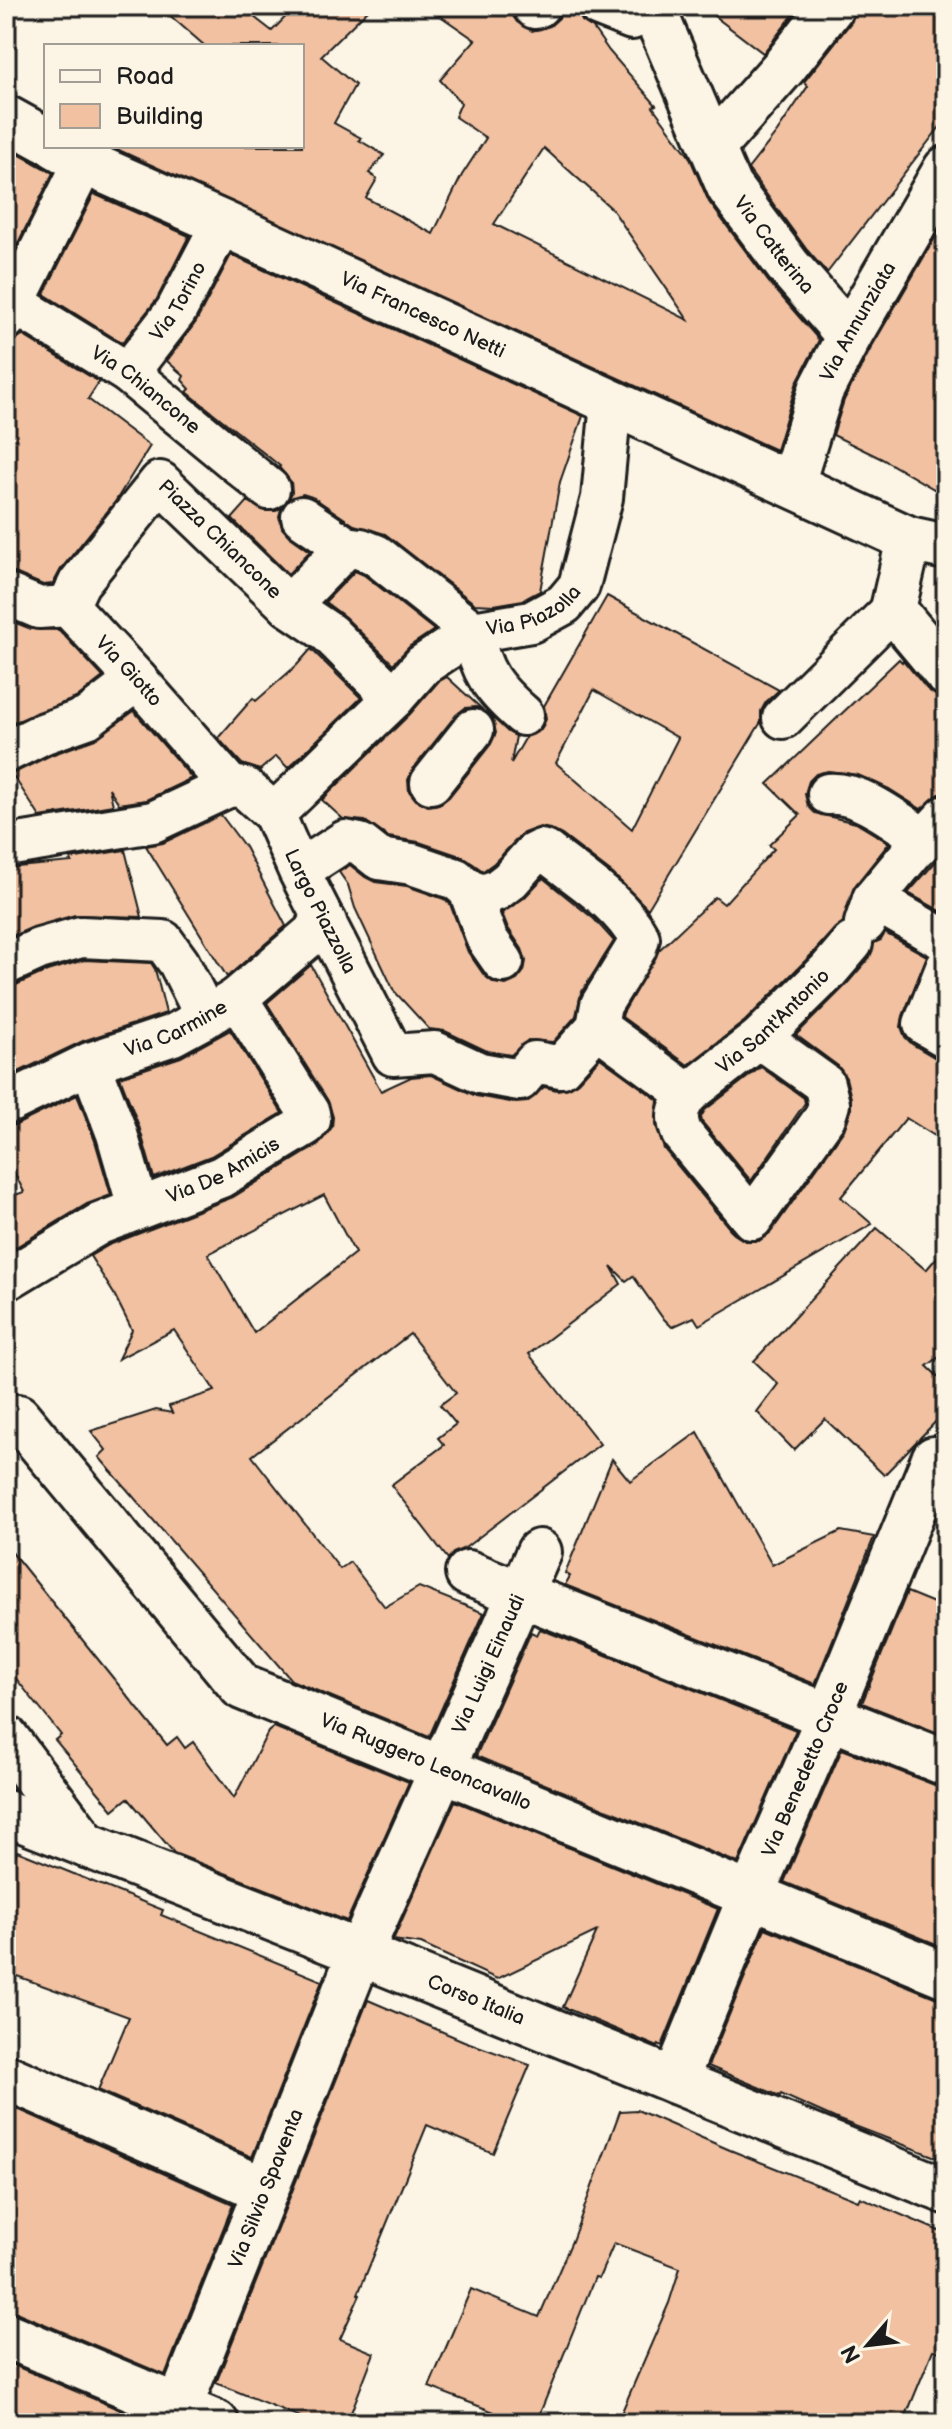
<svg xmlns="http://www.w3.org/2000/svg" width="952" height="2429" font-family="'Balsamiq Sans',sans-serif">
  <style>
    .building { fill: #f1c1a1; stroke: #1c1c1c; stroke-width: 2; fill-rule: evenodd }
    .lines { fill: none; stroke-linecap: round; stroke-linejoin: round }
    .pedestrian-casing { stroke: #1c1c1c; stroke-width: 46 }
    .minor-casing { stroke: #1c1c1c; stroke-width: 50 }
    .secondary-casing { stroke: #1c1c1c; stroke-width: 50 }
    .pedestrian { stroke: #fcf5e5; stroke-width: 40 }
    .minor { stroke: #fcf5e5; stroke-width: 44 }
    .secondary { stroke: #fcf5e5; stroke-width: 44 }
    .labels { text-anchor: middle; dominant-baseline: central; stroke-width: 8; stroke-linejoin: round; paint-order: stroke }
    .street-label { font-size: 20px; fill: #1c1c1c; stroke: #fcf5e5 }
  </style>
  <rect width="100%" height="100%" fill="#fcf5e5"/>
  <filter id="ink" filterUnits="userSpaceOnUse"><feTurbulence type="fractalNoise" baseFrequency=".0125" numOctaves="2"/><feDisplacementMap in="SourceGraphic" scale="16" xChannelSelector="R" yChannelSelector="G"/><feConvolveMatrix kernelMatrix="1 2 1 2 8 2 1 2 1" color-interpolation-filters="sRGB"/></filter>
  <g filter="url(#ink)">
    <!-- building -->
    <g class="building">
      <path d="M159 6H240L272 31 296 6H372L321 56 355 85 334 123 361 138 359 140 384 155 369 173 377 179 366 198 433 234 462 175 486 138 455 117 461 103 440 80 475 40 426 6H511V13L517 22 532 31 550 26 559 18 562 6H576L582 21 593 28 609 51 656 105 653 107 689 156 709 202 768 281 819 340 797 382 776 450 110 146H302V46H205ZM544 148 612 209 688 320 494 224Z"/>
      <polygon points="701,6 800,6 763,53"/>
      <polygon points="856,6 946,6 946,119 827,273 807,250 748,169 777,132 808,86 804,82 852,21"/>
      <polygon points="6,147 53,173 6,267"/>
      <polygon points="94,194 189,236 157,299 122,343 44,294"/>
      <polygon points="946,219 946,496 882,459 833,435 844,400 871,348"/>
      <polygon points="231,255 583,416 560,482 540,591 523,600 494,605 475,604 385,534 354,525 314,498 303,494 289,499 292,492 291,482 279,467 280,466 187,392 190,389 182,380 184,376 167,361 196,322"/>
      <polygon points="22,335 99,382 88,399 150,446 115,502 61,569 53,584 43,585 15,573 6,571 6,342 18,338"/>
      <polygon points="248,501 264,511 276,511 282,507 279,516 282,528 289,536 310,551 288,574 232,519"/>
      <polygon points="355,571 364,575 434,630 410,646 393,664 345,617 325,602"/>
      <path d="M607 596 779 690 766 702 761 711V722L648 909 613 874 562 835 550 829 540 827 523 833 494 863 483 871 463 857 419 842 388 837 365 821 343 819 322 800 410 714 438 682 447 677 483 710 476 707 465 708 456 715 413 769 408 780 409 791 416 800 428 806 440 804 449 797 491 744 496 733 492 717 508 732 516 736 511 763 526 737 541 730 546 719 544 706ZM594 690 678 738 632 829 556 763Z"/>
      <polygon points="6,619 31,629 59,630 103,677 76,698 15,722 6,715"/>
      <polygon points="311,649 361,698 288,768 276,756 260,770 242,764 218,738 253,698 256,701 297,665"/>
      <polygon points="899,659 902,662 903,660 927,689 937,696 946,697 946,794 939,794 921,809 889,789 858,775 828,771 816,774 809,781 805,794 808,806 815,813 856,823 889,843 854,887 843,922 835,928 811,955 745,1021 688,1065 622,1017 623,1013 659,950 715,897 724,904 774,849 769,845 800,815 768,784"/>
      <polygon points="134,711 192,778 146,800 119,804 109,788 113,805 40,817 12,774 51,755 95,739"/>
      <polygon points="221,815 245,847 286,926 227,977 146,846 163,843"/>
      <polygon points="125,850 142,917 75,915 33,927 6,939 6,868 72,862 70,859"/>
      <polygon points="946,850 946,914 908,893"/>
      <polygon points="350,865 365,877 375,882 407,886 444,899 450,904 468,952 484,975 494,983 506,985 517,980 524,971 526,961 522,949 508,928 502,913 524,898 543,878 594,919 614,941 581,993 576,1016 553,1042 528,1040 511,1055 487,1051 445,1031 429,1029 394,991 355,908 348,885 339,872"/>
      <path d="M885 933 927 956 903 1016 901 1027 905 1037 912 1044 934 1057 946 1060V1143L906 1118 841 1197 872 1224 699 1325 694 1317 672 1327 662 1317 633 1276 626 1281 611 1266 621 1284 529 1354 600 1444 465 1548 453 1553 448 1559 391 1485 444 1445 438 1438 456 1424 440 1405 456 1393 410 1334 252 1456 340 1569 350 1562 385 1607 419 1587 484 1613 429 1737 291 1680 99 1457 106 1450 91 1431 156 1410 172 1413 169 1406 215 1391 174 1330 118 1359 132 1330 114 1294 90 1256 109 1245 233 1197 318 1145 332 1127 333 1117 328 1101 267 1003 311 965 381 1091 411 1077 431 1075 476 1096 516 1103 527 1102 544 1087 557 1090 569 1088 578 1082 600 1058 658 1100 656 1125 664 1149 734 1234 745 1241H759L771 1232 844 1130 851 1111V1098L846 1078 838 1066 796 1035 845 986 870 957 874 943 881 940ZM324 1195 355 1253 254 1333 208 1254Z"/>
      <polygon points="84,960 151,963 155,969 166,1013 83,1041 6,1078 6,987 16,985 47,971"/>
      <polygon points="230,1030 282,1113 211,1156 154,1178 139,1126 120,1077 181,1057"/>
      <polygon points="761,1067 804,1098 805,1103 751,1181 702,1122 701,1117 705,1110"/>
      <polygon points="77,1095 95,1141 111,1195 87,1204 6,1253 6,1198 24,1192 6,1156 6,1127 16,1125"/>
      <polygon points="877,1228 926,1270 946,1247 946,1352 927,1366 946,1384 946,1411 884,1475 825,1419 794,1450 757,1412 778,1384 754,1361"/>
      <polygon points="698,1432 772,1565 841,1531 874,1537 815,1684 565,1585 570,1576 565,1573 612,1459 630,1481"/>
      <polygon points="6,1545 167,1745 177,1737 185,1748 193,1742 234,1798 268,1732 274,1727 409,1782 347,1921 174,1853 128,1798 113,1810 55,1740 61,1735 6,1666"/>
      <polygon points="907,1592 946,1608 946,1736 862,1703"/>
      <polygon points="540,1629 796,1730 738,1863 476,1756 531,1632 537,1635"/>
      <polygon points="842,1749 937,1786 946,1787 946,1948 784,1882"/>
      <polygon points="455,1801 718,1909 662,2046 659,2044 658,2047 563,2007 597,1931 497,1979 421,1944 393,1940"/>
      <polygon points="17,1851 163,1910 161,1915 322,1981 252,2157 98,2090 129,2017 6,1972 6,1882"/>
      <polygon points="765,1928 937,1998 946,1999 946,2161 839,2120 781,2094 780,2096 708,2066"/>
      <polygon points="368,2000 464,2041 530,2065 493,2153 427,2125 358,2294 360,2295 340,2339 374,2353 347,2423 315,2423 216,2383"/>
      <polygon points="6,2104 233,2204 165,2375 16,2312 6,2311"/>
      <polygon points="637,2110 730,2150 858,2201 860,2197 946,2234 946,2354 933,2350 903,2423 617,2423 669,2303 680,2268 614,2243 599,2278 595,2277 536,2423 493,2423 494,2412 429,2387 471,2289 539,2317 572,2241 620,2111"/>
      <polygon points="6,2362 149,2422 149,2423 6,2423"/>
    </g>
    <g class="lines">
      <!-- pedestrian casing -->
      <g class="pedestrian-casing">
        <g id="pedestrian">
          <polyline points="533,6 535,8 539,6"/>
          <polyline points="599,6 632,19"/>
          <path id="s1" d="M14 303 128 373 269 489"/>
          <polyline points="6,319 84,162"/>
          <path id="s2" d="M128 373 176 311 222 223"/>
          <path d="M302 517 346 547 361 549 376 555 473 632C480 672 493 689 523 715"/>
          <path id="s3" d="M6 594 39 608 68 606 137 680 230 786"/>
          <path id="s4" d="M68 606 79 583 160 482 289 606 329 633 394 698"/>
          <polyline points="289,606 346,547"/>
          <polyline points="783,718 893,609"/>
          <polyline points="6,752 42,734 87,718 137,680"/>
          <polyline points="431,783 473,730"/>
          <path id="s5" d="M230 786 245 788 274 814 299 871 393 1055 435 1052 480 1073 520 1080 535 1062 561 1067 597 1027 601 1005 636 948 639 938C620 902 579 878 548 853L541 850 533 854 510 880 497 890 483 895 469 890 456 879 412 864 379 859 360 844 345 841 299 871"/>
          <path d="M828 794C861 791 897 822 924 839"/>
          <path id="s6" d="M274 814 394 698 423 665 473 632 531 622 564 604 579 586 602 498 611 402"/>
          <polyline points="6,846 153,822 230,786"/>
          <polyline points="469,890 487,939 503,962"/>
          <polyline points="873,899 946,941"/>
          <polyline points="865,923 873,899 913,851 946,816"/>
          <polyline points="6,964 39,949 81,937 163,941 179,963 206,1017"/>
          <polyline points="946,968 924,1024 946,1037"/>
          <path d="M597 1027 688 1094C677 1109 675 1117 682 1134L752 1219 825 1117 829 1104 824 1084 760 1038"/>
          <polyline points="90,1063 117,1134 138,1207"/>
          <path id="s7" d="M688 1094 760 1038 828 971 852 943"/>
          <path id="s8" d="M6 1104 90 1063 173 1035 206 1017 237 998 326 922"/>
          <path id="s9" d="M6 1280 99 1224 221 1177 306 1125 310 1120 309 1113 237 998"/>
        </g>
      </g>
      <!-- minor casing -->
      <g class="minor-casing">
        <g id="minor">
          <path id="s10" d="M652 6 729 187 788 266 849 336"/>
          <polyline points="6,118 46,140"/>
          <path id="s11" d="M56 146 84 162 222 223 909 539 946 547"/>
          <polyline points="713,147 784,67 832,6"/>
          <path id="s12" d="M792 484 821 390 849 336 946 169"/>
          <polyline points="909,539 893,609 946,673"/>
          <path id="s13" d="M6 1421 18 1417 242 1687 946 1975"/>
          <polyline points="468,1573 946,1763"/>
          <polyline points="6,1738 86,1845"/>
          <polyline points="6,2077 265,2190"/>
          <path id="s14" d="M675 2081 751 1895 829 1716 934 1459 946 1463"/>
          <polyline points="6,2335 216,2423"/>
          <path id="s15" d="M173 2423 360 1953 539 1552"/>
        </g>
      </g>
      <!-- secondary casing -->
      <g class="secondary-casing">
        <g id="secondary">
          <path id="s16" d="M6 1813 360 1953 946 2191"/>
        </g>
      </g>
      <!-- pedestrian -->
      <use href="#pedestrian" class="pedestrian"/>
      <!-- minor -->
      <use href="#minor" class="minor"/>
      <!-- secondary -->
      <use href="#secondary" class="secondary"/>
    </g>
  </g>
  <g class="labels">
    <!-- street labels -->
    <g class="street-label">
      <text stroke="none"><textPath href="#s10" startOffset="270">Via Catterina</textPath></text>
      <text stroke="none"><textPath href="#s2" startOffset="88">Via Torino</textPath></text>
      <text stroke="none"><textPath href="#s11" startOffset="404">Via Francesco Netti</textPath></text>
      <text stroke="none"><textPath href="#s12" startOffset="176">Via Annunziata</textPath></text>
      <text stroke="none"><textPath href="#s1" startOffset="158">Via Chiancone</textPath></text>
      <text stroke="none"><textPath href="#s4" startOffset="238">Piazza Chiancone</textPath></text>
      <text stroke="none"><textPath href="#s6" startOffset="336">Via Piazolla</textPath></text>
      <text stroke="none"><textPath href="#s3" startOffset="154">Via Giotto</textPath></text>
      <text stroke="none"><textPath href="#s5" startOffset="162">Largo Piazzolla</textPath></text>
      <text stroke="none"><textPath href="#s7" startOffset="112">Via Sant'Antonio</textPath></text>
      <text stroke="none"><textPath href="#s8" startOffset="186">Via Carmine</textPath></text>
      <text stroke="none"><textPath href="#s9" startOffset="244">Via De Amicis</textPath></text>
      <text stroke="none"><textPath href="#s15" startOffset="822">Via Luigi Einaudi</textPath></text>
      <text stroke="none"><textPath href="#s13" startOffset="562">Via Ruggero Leoncavallo</textPath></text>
      <text stroke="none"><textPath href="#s14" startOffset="338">Via Benedetto Croce</textPath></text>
      <text stroke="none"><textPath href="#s16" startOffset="506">Corso Italia</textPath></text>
      <text stroke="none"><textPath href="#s15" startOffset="252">Via Silvio Spaventa</textPath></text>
    </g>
  </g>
  <!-- margin -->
  <rect width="952" height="2429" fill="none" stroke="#fcf5e5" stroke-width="32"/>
  <rect x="16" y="16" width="920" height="2397" fill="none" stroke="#1c1c1c" stroke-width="3" filter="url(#ink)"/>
  <!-- legend -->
  <rect x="44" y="44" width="260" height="104" fill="#fcf5e5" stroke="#a29e95" stroke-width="2"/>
  <rect x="60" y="70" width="40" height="12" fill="#fcf5e5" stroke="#a29e95" stroke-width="2"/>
  <text x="116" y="84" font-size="24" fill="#1c1c1c">Road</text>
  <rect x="60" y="104" width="40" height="24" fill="#f1c1a1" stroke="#a29e95" stroke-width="2"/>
  <text x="116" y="124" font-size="24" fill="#1c1c1c">Building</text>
  <!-- north arrow -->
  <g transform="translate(868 2345) rotate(242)" stroke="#fcf5e5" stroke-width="6" paint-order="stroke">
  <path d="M0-6L14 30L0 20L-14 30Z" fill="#1c1c1c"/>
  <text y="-12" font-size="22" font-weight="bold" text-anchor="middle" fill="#1c1c1c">N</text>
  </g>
</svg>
